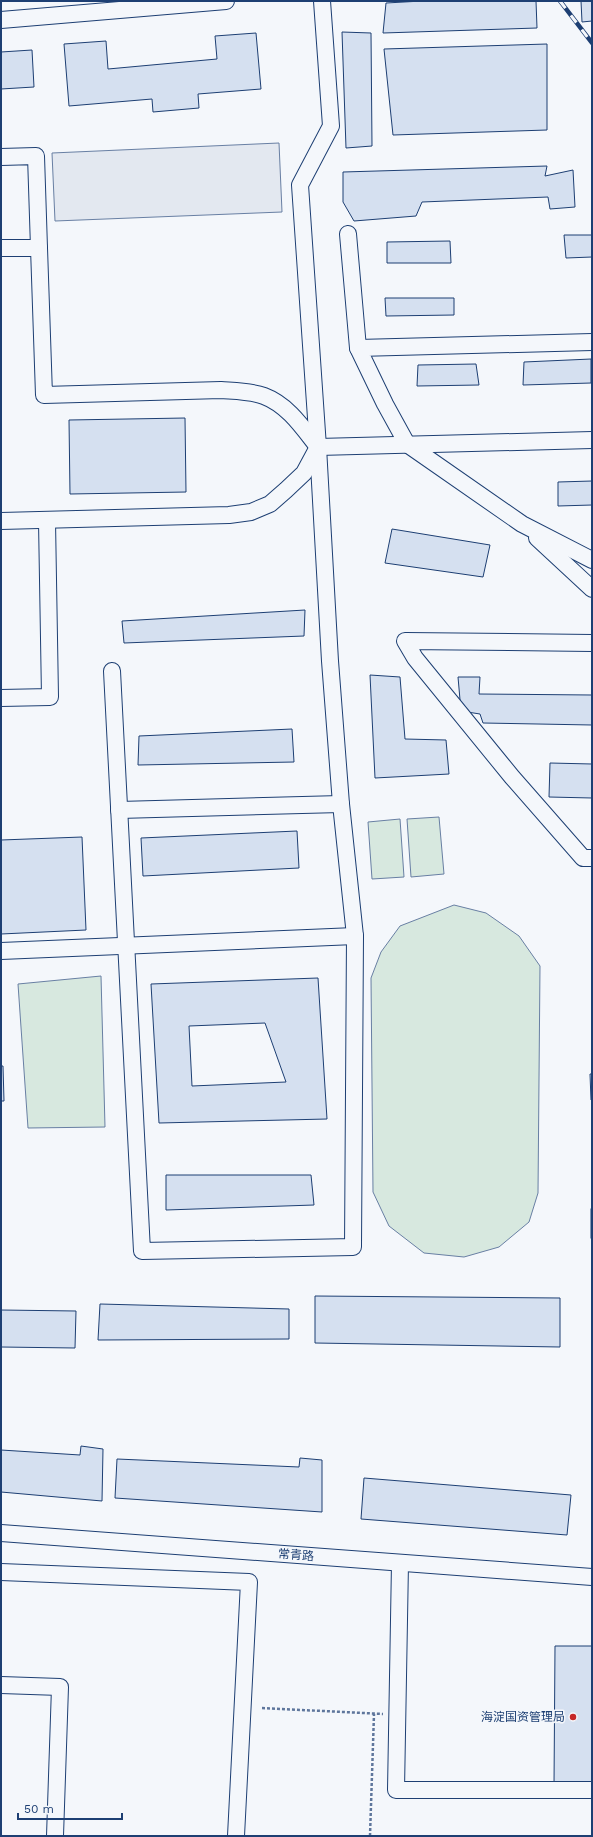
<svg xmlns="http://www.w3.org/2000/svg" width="593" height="1837" font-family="'Work Sans','Noto Sans SC',sans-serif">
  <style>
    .green { fill: #d7e8df; stroke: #687fa3 }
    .parking { fill: #e3e8f0; stroke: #687fa3 }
    .building { fill: #d5e0f0; stroke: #1d3f73; fill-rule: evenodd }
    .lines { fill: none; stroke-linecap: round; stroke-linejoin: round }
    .minor-casing { stroke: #1d3f73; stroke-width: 18 }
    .path { stroke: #5e769c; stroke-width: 2.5; stroke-dasharray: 3 2; stroke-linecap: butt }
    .minor { stroke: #f4f7fb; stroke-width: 16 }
    .rail-casing { stroke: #1d3f73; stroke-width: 4.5 }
    .rail { stroke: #f4f7fb; stroke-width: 3; stroke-dasharray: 9; stroke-linecap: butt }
    .poi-dot { fill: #c62828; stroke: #f4f7fb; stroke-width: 1.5 }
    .labels { text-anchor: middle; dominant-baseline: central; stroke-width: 3; stroke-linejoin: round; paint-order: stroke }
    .street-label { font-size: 12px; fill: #1d3f73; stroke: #f4f7fb }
    .poi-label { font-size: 12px; fill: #1d3f73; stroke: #f4f7fb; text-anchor: end }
  </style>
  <rect width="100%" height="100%" fill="#f4f7fb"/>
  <!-- green -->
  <g class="green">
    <polygon points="439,817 444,874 411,877 407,819"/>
    <polygon points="400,819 404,877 372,879 368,822"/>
    <polygon points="454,905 486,913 519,936 540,966 538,1193 529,1222 499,1247 464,1257 424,1253 389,1226 373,1192 371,978 381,952 400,926"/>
    <polygon points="101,976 105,1127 28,1128 18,984"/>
  </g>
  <!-- parking -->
  <polygon class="parking" points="279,143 282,212 55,221 52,153"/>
  <!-- building -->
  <g class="building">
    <polygon points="422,1 536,1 537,28 383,33 386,3"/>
    <polygon points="581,1 592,1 592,21 582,22"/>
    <polygon points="342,32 371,33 372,146 346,148"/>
    <polygon points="256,33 261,89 198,94 199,108 153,112 152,99 69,106 64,44 106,41 108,69 217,59 215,36"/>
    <polygon points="547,44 547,130 393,135 384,49"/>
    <polygon points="32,50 34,87 1,89 1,52"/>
    <polygon points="547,166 545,176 573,170 575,207 550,209 548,197 422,202 416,216 354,221 343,202 343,172"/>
    <polygon points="564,235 592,235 592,257 566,258"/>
    <polygon points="450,241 451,263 387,263 387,242"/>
    <polygon points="385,298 454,298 454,315 386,316"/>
    <polygon points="591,359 591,383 523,385 524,362"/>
    <polygon points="476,364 479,385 417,386 418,365"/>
    <polygon points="185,418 186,492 70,494 69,420"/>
    <polygon points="592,481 592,505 558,506 558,482"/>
    <polygon points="392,529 490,545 483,577 385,563"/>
    <polygon points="305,610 304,636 124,643 122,621"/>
    <polygon points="370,675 400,677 405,739 446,740 449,774 375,778"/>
    <polygon points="458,677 480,677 479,694 592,695 592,725 483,723 480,714 461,711"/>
    <polygon points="292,729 294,762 138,765 139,736"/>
    <polygon points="550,763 592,764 592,798 549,797"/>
    <polygon points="297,831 299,868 143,876 141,838"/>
    <polygon points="82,837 86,930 1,934 1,840"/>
    <path d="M318 978 327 1119 159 1123 151 984ZM265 1023 286 1082 192 1086 189 1026Z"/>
    <polygon points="1,1066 3,1066 4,1101 1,1101"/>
    <polygon points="590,1074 592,1074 592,1100 591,1100"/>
    <polygon points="166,1175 311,1175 314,1205 166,1210"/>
    <rect x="591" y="1209" width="1" height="29"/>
    <polygon points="315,1296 560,1298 560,1347 315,1343"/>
    <polygon points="100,1304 289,1309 289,1339 98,1340"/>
    <polygon points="1,1310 76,1311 75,1348 1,1347"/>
    <polygon points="81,1446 103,1449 102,1501 1,1492 1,1450 80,1455"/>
    <polygon points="300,1458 322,1460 322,1512 115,1498 117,1459 299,1467"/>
    <polygon points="364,1478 571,1495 567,1535 361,1519"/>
    <polygon points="555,1646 592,1646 592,1787 554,1787"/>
  </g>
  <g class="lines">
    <!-- minor casing -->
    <g class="minor-casing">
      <g id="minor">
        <polyline points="1,20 226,1"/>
        <polyline points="1,157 36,156 39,248"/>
        <polyline points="348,234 358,348"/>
        <path d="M1 248H39L44 395 221 390C235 391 251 391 264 396 288 405 303 428 318 447"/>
        <polyline points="592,342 358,348 385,404 407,444 522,524 592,560"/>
        <polyline points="318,447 592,440"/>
        <polyline points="1,521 229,515 251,512 270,504 286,490 304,473 318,447"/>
        <polyline points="537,538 592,589"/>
        <polyline points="592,643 405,641 415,658 512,777 583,858 592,858"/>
        <polyline points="112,671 142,1251 353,1247 355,936 341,804 330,661 318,447 300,185 331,126 322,1"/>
        <polyline points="1,698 50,697 47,521"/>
        <polyline points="119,810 341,804"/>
        <polyline points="1,951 355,936"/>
        <polyline points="1,1533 592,1577"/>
        <polyline points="400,1563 396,1790 592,1790"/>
        <polyline points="1,1572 249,1582 236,1836"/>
        <polyline points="1,1685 60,1687 55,1836"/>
      </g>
    </g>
    <!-- path -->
    <g class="path">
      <polyline points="262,1708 383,1714"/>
      <polyline points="370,1836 374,1714"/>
    </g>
    <!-- minor -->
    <use href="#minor" class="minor"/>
    <!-- rail casing -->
    <g class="rail-casing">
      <polyline id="rail" points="560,1 592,43"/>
    </g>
    <!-- rail -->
    <use href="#rail" class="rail"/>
  </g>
  <!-- markers -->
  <circle class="poi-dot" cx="573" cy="1717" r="4"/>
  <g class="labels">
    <!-- street labels -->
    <g class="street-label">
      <text transform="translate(296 1555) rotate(4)">常青路</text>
    </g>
    <!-- poi labels -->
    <g class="poi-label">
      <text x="565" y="1717">海淀国资管理局</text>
    </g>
  </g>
  <!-- border -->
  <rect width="593" height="1837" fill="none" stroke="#1d3f73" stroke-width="4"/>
  <!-- scale -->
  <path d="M18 1813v6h104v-6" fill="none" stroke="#1d3f73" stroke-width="2"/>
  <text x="24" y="1813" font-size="12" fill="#1d3f73" stroke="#f4f7fb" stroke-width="3" paint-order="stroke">50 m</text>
</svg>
